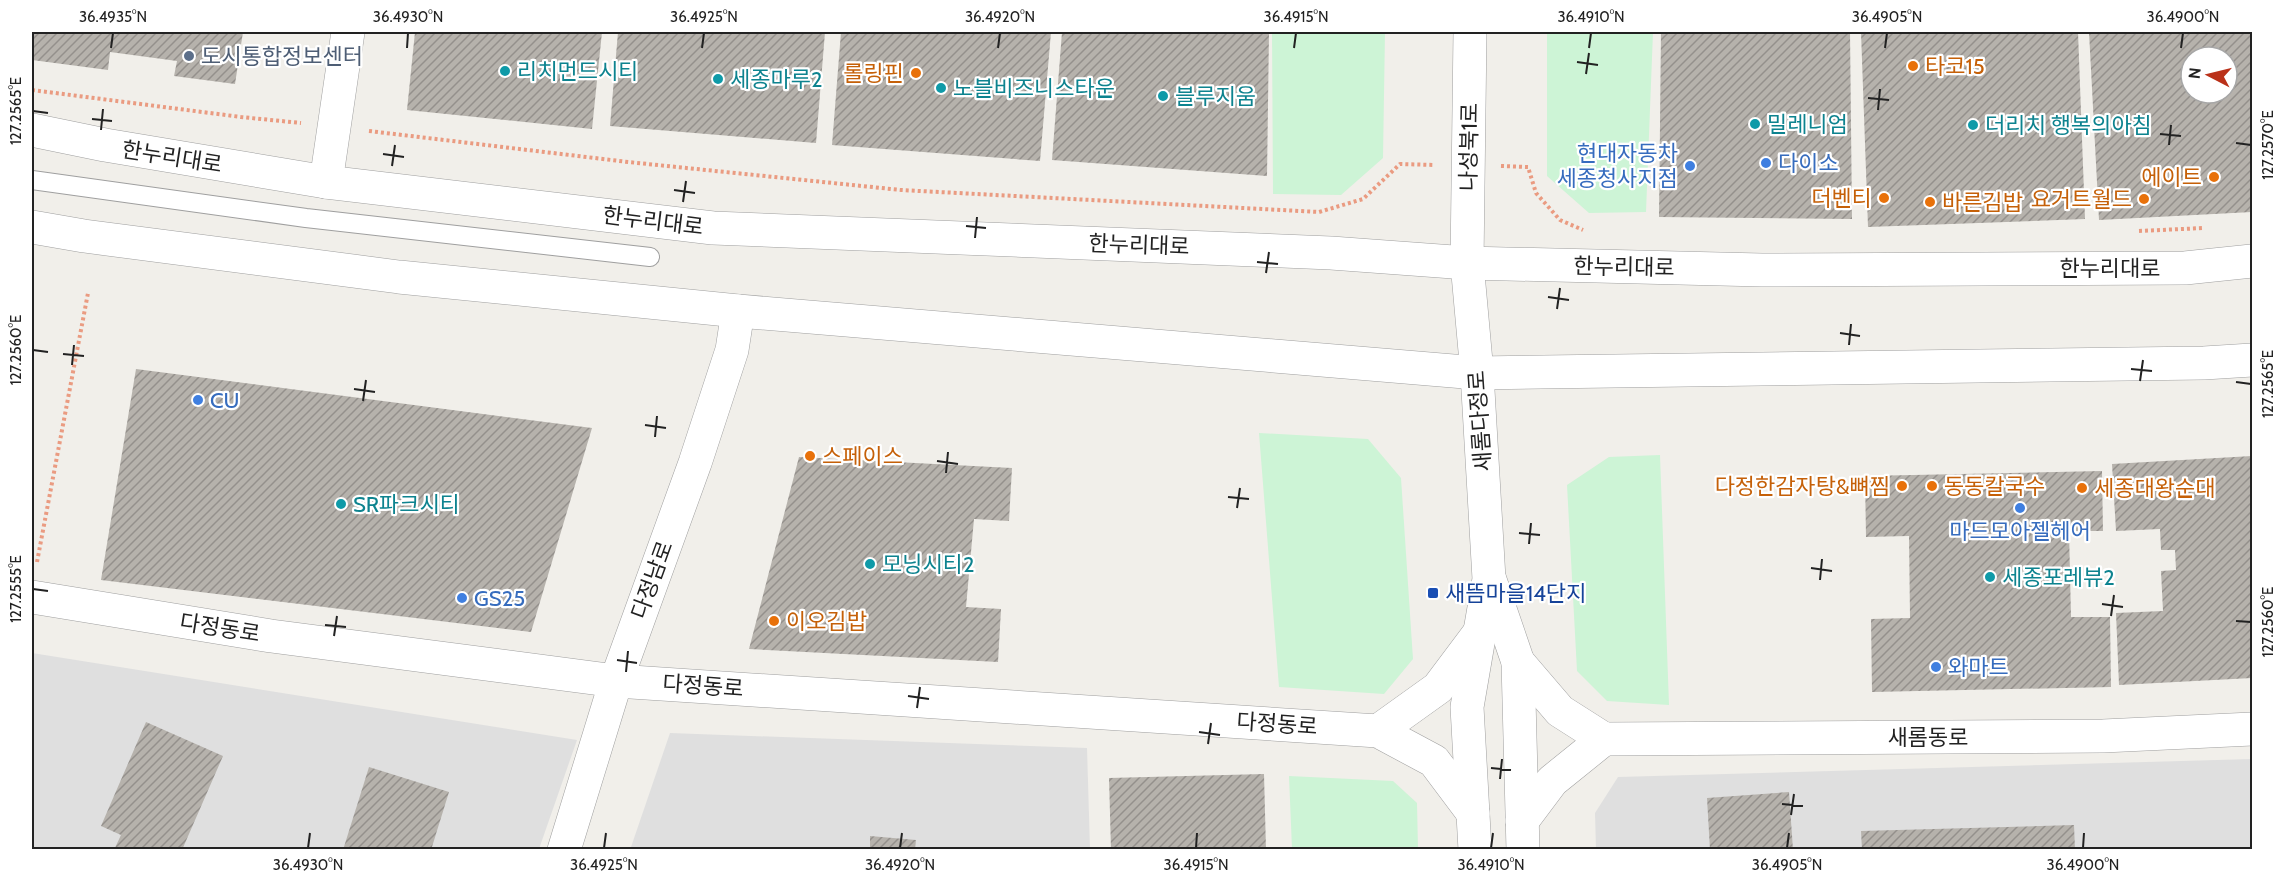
<svg xmlns="http://www.w3.org/2000/svg" width="2284" height="881" font-family="Cabin,'Noto Sans KR',sans-serif">
  <style>
    .residential { fill: #dfdfdf }
    .park { fill: #cdf4d6 }
    .building { fill: url(#building-hatch); fill-rule: evenodd }
    .lines { fill: none; stroke-linecap: round; stroke-linejoin: round }
    .service-casing { stroke: #9f9f9f; stroke-width: 20 }
    .minor-casing { stroke: #9f9f9f; stroke-width: 34 }
    .tertiary-casing { stroke: #9f9f9f; stroke-width: 34 }
    .path { stroke: #ea9b81; stroke-width: 4; stroke-dasharray: 3 3; stroke-linecap: butt }
    .service { stroke: #fff; stroke-width: 18 }
    .minor { stroke: #fff; stroke-width: 33 }
    .tertiary { stroke: #fff; stroke-width: 33 }
    .ticks { fill: none; stroke: #222; stroke-width: 2 }
    .service-dot { fill: #5c6f8a; stroke: #fff; stroke-width: 2 }
    .food-dot { fill: #e8710a; stroke: #fff; stroke-width: 2 }
    .culture-dot { fill: #0f9aa8; stroke: #fff; stroke-width: 2 }
    .shop-dot { fill: #3f7fe0; stroke: #fff; stroke-width: 2 }
    .transit-dot { fill: #1a4fb4; stroke: #fff; stroke-width: 2 }
    .labels { text-anchor: middle; dominant-baseline: central; stroke-width: 4.5; stroke-linejoin: round; paint-order: stroke }
    .service-label { font-size: 22px; fill: #4e5e75; stroke: #fff; text-anchor: start }
    .food-label { font-size: 22px; fill: #c56008; stroke: #fff; text-anchor: start }
    .culture-label { font-size: 22px; fill: #0d838f; stroke: #fff; text-anchor: start }
    .street-label { font-size: 22px; fill: #222; stroke: #fff }
    .shop-label { font-size: 22px; fill: #366cbe; stroke: #fff; text-anchor: start }
    .transit-label { font-size: 22px; fill: #164399; stroke: #fff; text-anchor: start }
    .neatline { fill: none; stroke: #222; stroke-width: 2 }
    .ticks-label { font-size: 15px; text-anchor: middle; fill: #222 }
  </style>
  <defs>
    <pattern id="building-hatch" width="6" height="6" patternUnits="userSpaceOnUse" patternTransform="scale(1.5)"><rect width="6" height="6" fill="#b6b2ac"/><path d="M-1 1l2-2M0 6l6-6M5 7l2-2" fill="none" stroke="#94908c"/></pattern>
  </defs>
  <rect width="100%" height="100%" fill="#f1efea"/>
  <!-- residential -->
  <g class="residential">
    <polygon points="32,653 577,740 539,849 32,849"/>
    <polygon points="670,733 1087,748 1090,849 630,850"/>
    <polygon points="2252,759 2252,849 1596,849 1595,813 1618,777"/>
  </g>
  <!-- park -->
  <g class="park">
    <polygon points="1272,32 1385,32 1383,158 1341,195 1273,194"/>
    <polygon points="1547,32 1653,32 1646,212 1589,213 1547,176"/>
    <polygon points="1259,433 1368,439 1401,478 1413,659 1384,694 1279,687"/>
    <polygon points="1660,455 1669,705 1607,701 1577,671 1567,485 1609,457"/>
    <polygon points="1289,776 1393,781 1417,803 1418,849 1292,849"/>
  </g>
  <!-- building -->
  <g class="building">
    <polygon points="32,32 243,32 235,84 174,76 177,61 110,52 108,70 32,60"/>
    <polygon points="415,32 602,32 592,129 407,110"/>
    <polygon points="618,32 825,32 816,143 610,126"/>
    <polygon points="841,32 1051,32 1040,161 832,145"/>
    <polygon points="1062,32 1269,32 1267,176 1052,160"/>
    <polygon points="1661,32 1850,32 1852,219 1659,217"/>
    <polygon points="1861,32 2078,32 2085,219 1868,227"/>
    <path d="M2089 32H2252V212L2099 220ZM2191 57H2227V93H2191Z"/>
    <polygon points="136,369 592,428 531,632 101,580"/>
    <polygon points="2252,456 2252,678 2119,685 2116,613 2163,611 2161,571 2176,570 2175,550 2161,550 2160,529 2116,531 2112,464"/>
    <polygon points="799,457 1012,468 1009,521 974,519 966,607 1001,609 998,662 749,649"/>
    <polygon points="2102,471 2103,531 2069,531 2071,617 2110,617 2111,687 1872,692 1871,619 1910,618 1909,536 1866,537 1865,476"/>
    <polygon points="146,722 223,756 182,850 114,850 121,835 101,826"/>
    <polygon points="369,767 449,792 431,850 343,850"/>
    <polygon points="1264,774 1266,850 1111,850 1109,778"/>
    <polygon points="1789,792 1793,850 1710,850 1707,798"/>
    <polygon points="2074,825 2075,850 1862,850 1861,831"/>
    <polygon points="870,836 916,840 915,850 870,850"/>
  </g>
  <g class="lines">
    <!-- service casing -->
    <g class="service-casing">
      <polyline id="service" points="32,180 306,218 650,257"/>
    </g>
    <!-- minor casing -->
    <g class="minor-casing">
      <g id="minor">
        <polyline points="326,182 348,32"/>
        <polyline points="32,597 271,636 616,681 1378,731 1434,761 1473,813"/>
        <polyline points="1518,662 1560,711 1604,739"/>
        <polyline points="1378,731 1438,688 1480,632"/>
        <polyline points="1604,739 2103,736 2252,729"/>
        <polyline points="1522,821 1552,781 1604,739"/>
      </g>
    </g>
    <!-- tertiary casing -->
    <g class="tertiary-casing">
      <g id="tertiary">
        <polyline points="1470,32 1467,263 1477,373 1489,579 1467,707 1475,850"/>
        <polyline points="32,130 105,145 326,182 713,228 1331,253 1467,263 1762,270 2185,268 2252,261"/>
        <polyline points="32,227 84,236 399,277 738,311 1477,373 2204,363 2252,360"/>
        <polyline points="1490,580 1518,662 1523,850"/>
        <polyline points="564,850 616,681 695,463 732,350 738,311"/>
      </g>
    </g>
    <!-- path -->
    <g class="path">
      <polyline points="32,90 241,117 301,123"/>
      <polyline points="369,131 628,162 901,190 1319,212 1363,199 1400,164 1434,165"/>
      <polyline points="1501,166 1528,167 1536,193 1560,220 1583,230"/>
      <polyline points="2139,231 2204,228"/>
      <polyline points="37,562 88,293"/>
    </g>
    <!-- service -->
    <use href="#service" class="service"/>
    <!-- minor -->
    <use href="#minor" class="minor"/>
    <!-- tertiary -->
    <use href="#tertiary" class="tertiary"/>
  </g>
  <!-- ticks -->
  <path class="ticks" d="M111 48 113 33M407 48 408 33M702 48 704 33M998 48 1000 33M1294 48 1296 33M1589 48 1591 33M1885 48 1887 33M2181 48 2183 33M1577 62 1598 65M1586 74 1589 53M1868 98 1889 100M1878 110 1880 89M33 111 48 113M92 119 112 121M101 130 103 109M2160 134 2181 136M2236 143 2251 145M2169 145 2171 125M383 154 404 157M392 166 395 145M674 190 695 193M683 202 686 181M966 226 986 228M975 238 977 217M1257 262 1278 264M1266 273 1269 252M1548 297 1569 300M1557 309 1560 288M1840 333 1860 336M1849 345 1851 324M33 350 48 352M63 354 84 356M72 365 74 345M2131 369 2152 371M2140 381 2143 360M2236 382 2251 384M354 389 375 392M363 401 366 380M645 425 666 428M655 437 657 416M937 461 958 464M946 473 948 452M1228 497 1249 499M1237 508 1240 488M1519 533 1540 535M1529 544 1531 523M1811 568 1832 571M1820 580 1822 559M33 589 48 591M2102 604 2123 607M2111 616 2114 595M2236 621 2251 622M325 625 346 627M334 636 337 616M617 660 637 663M626 672 628 651M908 696 929 699M917 708 920 687M1199 732 1220 735M1208 744 1211 723M1491 768 1511 770M1500 779 1502 759M1782 804 1803 806M1791 815 1794 794M308 848 310 833M604 848 606 833M900 848 902 833M1196 848 1197 833M1491 848 1493 833M1787 848 1789 833M2083 848 2084 833"/>
  <!-- markers -->
  <circle class="service-dot" cx="189" cy="56" r="6"/>
  <g class="food-dot">
    <circle cx="1913" cy="66" r="6"/>
    <circle cx="916" cy="73" r="6"/>
    <circle cx="2214" cy="177" r="6"/>
    <circle cx="1884" cy="198" r="6"/>
    <circle cx="2144" cy="199" r="6"/>
    <circle cx="1930" cy="202" r="6"/>
    <circle cx="810" cy="456" r="6"/>
    <circle cx="1902" cy="486" r="6"/>
    <circle cx="1932" cy="486" r="6"/>
    <circle cx="2082" cy="488" r="6"/>
    <circle cx="774" cy="621" r="6"/>
  </g>
  <g class="culture-dot">
    <circle cx="505" cy="71" r="6"/>
    <circle cx="718" cy="79" r="6"/>
    <circle cx="941" cy="88" r="6"/>
    <circle cx="1163" cy="96" r="6"/>
    <circle cx="1755" cy="124" r="6"/>
    <circle cx="1973" cy="125" r="6"/>
    <circle cx="341" cy="504" r="6"/>
    <circle cx="870" cy="564" r="6"/>
    <circle cx="1990" cy="577" r="6"/>
  </g>
  <g class="shop-dot">
    <circle cx="1766" cy="163" r="6"/>
    <circle cx="1690" cy="166" r="6"/>
    <circle cx="198" cy="400" r="6"/>
    <circle cx="2020" cy="508" r="6"/>
    <circle cx="462" cy="598" r="6"/>
    <circle cx="1936" cy="667" r="6"/>
  </g>
  <rect class="transit-dot" x="1427" y="587" width="12" height="12" rx="3"/>
  <g class="labels">
    <!-- service labels -->
    <g class="service-label">
      <text x="201" y="56">도시통합정보센터</text>
    </g>
    <!-- food labels -->
    <g class="food-label">
      <text x="1925" y="66">타코15</text>
      <text x="904" y="73" text-anchor="end">롤링핀</text>
      <text x="2202" y="177" text-anchor="end">에이트</text>
      <text x="1872" y="198" text-anchor="end">더벤티</text>
      <text x="2132" y="199" text-anchor="end">요거트월드</text>
      <text x="1942" y="202">바른김밥</text>
      <text x="822" y="456">스페이스</text>
      <text x="1890" y="486" text-anchor="end">다정한감자탕&amp;뼈찜</text>
      <text x="1944" y="486">동동칼국수</text>
      <text x="2094" y="488">세종대왕순대</text>
      <text x="786" y="621">이오김밥</text>
    </g>
    <!-- culture labels -->
    <g class="culture-label">
      <text x="517" y="71">리치먼드시티</text>
      <text x="730" y="79">세종마루2</text>
      <text x="953" y="88">노블비즈니스타운</text>
      <text x="1175" y="96">블루지움</text>
      <text x="1767" y="124">밀레니엄</text>
      <text x="1985" y="125">더리치 행복의아침</text>
      <text x="353" y="504">SR파크시티</text>
      <text x="882" y="564">모닝시티2</text>
      <text x="2002" y="577">세종포레뷰2</text>
    </g>
    <!-- street labels -->
    <g class="street-label">
      <text transform="translate(1469 147) rotate(-89)">나성북1로</text>
      <text transform="translate(172 157) rotate(9)">한누리대로</text>
      <text transform="translate(653 221) rotate(7)">한누리대로</text>
      <text transform="translate(1139 245) rotate(2)">한누리대로</text>
      <text transform="translate(1624 267) rotate(1)">한누리대로</text>
      <text x="2110" y="268">한누리대로</text>
      <text transform="translate(1480 421) rotate(-94)">새롬다정로</text>
      <text transform="translate(652 580) rotate(-70)">다정남로</text>
      <text transform="translate(220 628) rotate(9)">다정동로</text>
      <text transform="translate(703 686) rotate(4)">다정동로</text>
      <text transform="translate(1277 724) rotate(4)">다정동로</text>
      <text x="1928" y="737">새롬동로</text>
    </g>
    <!-- shop labels -->
    <g class="shop-label">
      <text x="1678" y="153" text-anchor="end">현대자동차<tspan x="1678" dy="25">세종청사지점</tspan></text>
      <text x="1778" y="163">다이소</text>
      <text x="210" y="400">CU</text>
      <text x="2020" y="531" text-anchor="middle">마드모아젤헤어</text>
      <text x="474" y="598">GS25</text>
      <text x="1948" y="667">와마트</text>
    </g>
    <!-- transit labels -->
    <g class="transit-label">
      <text x="1445" y="593">새뜸마을14단지</text>
    </g>
  </g>
  <!-- border -->
  <rect width="2284" height="881" fill="none" stroke="#ffffff" stroke-width="66"/>
  <!-- north arrow -->
  <g transform="translate(2209 75) rotate(277)"><circle r="28" fill="#ffffff" stroke="#a7a7a7" stroke-width="1.5"/>
  <path d="M0-4.5L10 22L0 15L-10 22Z" fill="#ba3119"/>
  <text y="-9" font-size="16" font-weight="bold" text-anchor="middle" fill="#222222">N</text>
  </g>
  <rect x="33" y="33" width="2218" height="815" class="neatline"/>
  <g class="ticks-label">
    <text x="113" y="22">36.4935°N</text>
    <text x="408" y="22">36.4930°N</text>
    <text x="704" y="22">36.4925°N</text>
    <text x="1000" y="22">36.4920°N</text>
    <text x="1296" y="22">36.4915°N</text>
    <text x="1591" y="22">36.4910°N</text>
    <text x="1887" y="22">36.4905°N</text>
    <text x="2183" y="22">36.4900°N</text>
    <text transform="translate(16 111) rotate(-90)" y="5">127.2565°E</text>
    <text transform="translate(2268 145) rotate(-90)" y="5">127.2570°E</text>
    <text transform="translate(16 350) rotate(-90)" y="5">127.2560°E</text>
    <text transform="translate(2268 384) rotate(-90)" y="5">127.2565°E</text>
    <text transform="translate(16 589) rotate(-90)" y="5">127.2555°E</text>
    <text transform="translate(2268 622) rotate(-90)" y="5">127.2560°E</text>
    <text x="308" y="870">36.4930°N</text>
    <text x="604" y="870">36.4925°N</text>
    <text x="900" y="870">36.4920°N</text>
    <text x="1196" y="870">36.4915°N</text>
    <text x="1491" y="870">36.4910°N</text>
    <text x="1787" y="870">36.4905°N</text>
    <text x="2083" y="870">36.4900°N</text>
  </g>
</svg>
